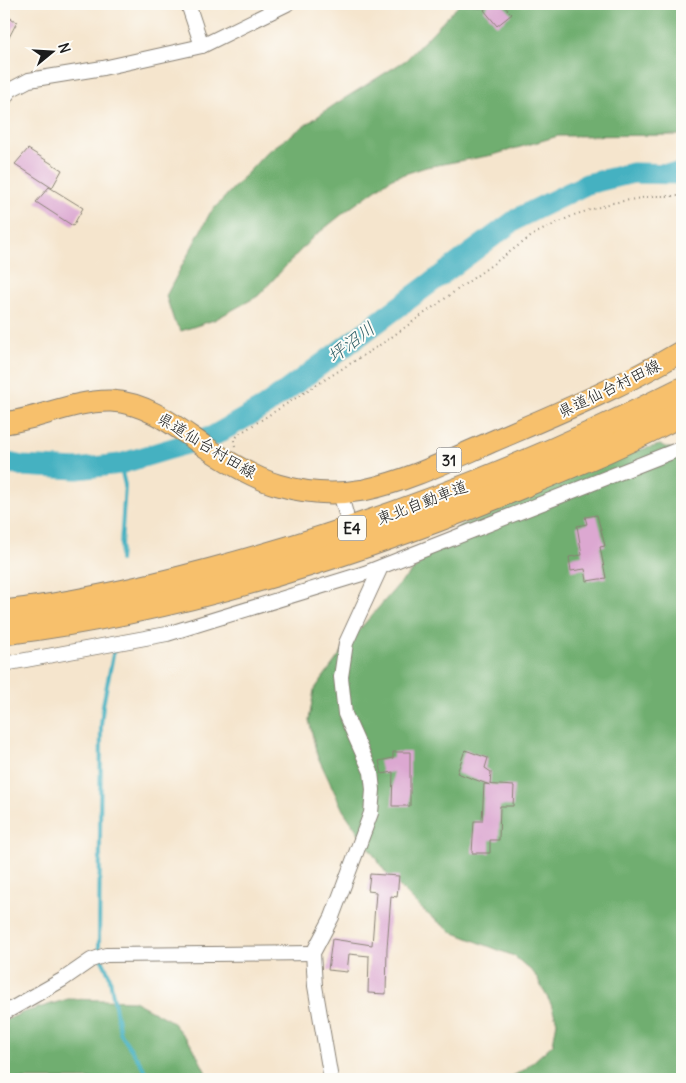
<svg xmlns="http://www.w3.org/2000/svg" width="686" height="1083" font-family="Delius,'Klee One',sans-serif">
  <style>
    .forest { fill: #6fae70; stroke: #466546 }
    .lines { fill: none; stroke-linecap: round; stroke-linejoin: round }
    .stream { stroke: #44b1c1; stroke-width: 4 }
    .river { stroke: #44b1c1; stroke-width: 21 }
    .building { fill: #dca8d1 }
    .street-casing { stroke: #888074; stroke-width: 16 }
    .primary-casing { stroke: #888074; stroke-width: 23 }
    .highway-casing { stroke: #888074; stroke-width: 27 }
    .path { stroke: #888074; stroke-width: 2; stroke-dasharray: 1 4; stroke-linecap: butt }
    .street { stroke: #fff; stroke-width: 14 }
    .primary { stroke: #f7c06c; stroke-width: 21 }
    .highway { stroke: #f7c06c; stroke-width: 25 }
    .labels { text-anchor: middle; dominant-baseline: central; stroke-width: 4; stroke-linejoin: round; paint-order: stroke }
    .shield { fill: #fdfcf7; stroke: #605f5e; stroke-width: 1 }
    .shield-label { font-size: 15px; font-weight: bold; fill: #1c1c1c }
    .street-label { font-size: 16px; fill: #1c1c1c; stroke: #fdfcf7 }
    .water-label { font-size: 18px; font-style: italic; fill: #2e5f66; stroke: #fdfcf7 }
  </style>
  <rect width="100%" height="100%" fill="#fdfcf7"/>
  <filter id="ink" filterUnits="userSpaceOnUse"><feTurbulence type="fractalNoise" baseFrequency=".02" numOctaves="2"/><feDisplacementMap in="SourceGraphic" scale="10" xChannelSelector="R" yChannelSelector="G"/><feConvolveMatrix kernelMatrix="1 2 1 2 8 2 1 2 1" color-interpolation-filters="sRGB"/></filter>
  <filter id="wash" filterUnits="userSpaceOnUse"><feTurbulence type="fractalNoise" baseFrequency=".0096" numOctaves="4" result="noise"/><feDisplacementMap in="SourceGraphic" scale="20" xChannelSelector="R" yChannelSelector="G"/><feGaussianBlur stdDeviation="1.12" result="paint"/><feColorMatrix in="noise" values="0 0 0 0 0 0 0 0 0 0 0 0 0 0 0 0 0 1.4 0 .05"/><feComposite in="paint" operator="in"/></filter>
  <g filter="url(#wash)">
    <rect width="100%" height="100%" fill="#f5e5cd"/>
    <!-- forest -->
    <g class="forest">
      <polygon points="460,4 682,4 682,135 558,136 493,155 426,167 392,178 350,208 311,239 258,296 214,320 181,331 174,321 166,296 210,213 267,152 334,105 406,60"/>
      <polygon points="660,445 682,452 682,1079 507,1079 524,1070 553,1044 557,1022 551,1004 534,973 514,956 452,932 425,912 386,873 343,810 317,755 309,720 314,690 351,639 400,583 460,525 626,453"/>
      <polygon points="68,999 134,1001 171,1021 193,1047 209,1079 4,1079 4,1021 22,1013"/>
    </g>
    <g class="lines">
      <!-- stream -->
      <g class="stream">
        <polyline points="120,560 125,485 120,464"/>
        <polyline points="114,650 103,705 101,726 99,945 101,958 109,974 120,1033 151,1079"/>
      </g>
      <!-- river -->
      <polyline class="river" points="4,462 22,466 77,469 120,464 213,436 264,407 518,218 587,184 633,173 682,174"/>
    </g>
    <g id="blocks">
      <!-- building -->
      <g class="building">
        <polygon points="489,4 502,4 512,14 497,26 484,10"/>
        <polygon points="4,14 17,22 4,47"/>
        <polygon points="28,149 62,170 52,188 15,164"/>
        <polygon points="49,187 83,208 73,226 36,202"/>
        <polygon points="597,515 605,546 600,547 606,578 587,581 585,569 571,571 569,557 582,555 577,526 587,524 585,517"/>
        <polygon points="465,750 488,758 485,768 491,772 490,785 457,773"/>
        <polygon points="393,752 410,752 410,806 392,806 393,772 382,774 379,761 393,758"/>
        <polygon points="484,784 514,786 513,806 500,806 499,840 490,840 490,853 472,853 474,821 482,821"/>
        <polygon points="370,874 399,876 397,897 391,896 387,948 386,994 368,993 369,956 349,954 347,972 328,970 332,939 372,945 376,892 368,891"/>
      </g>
    </g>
  </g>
  <g filter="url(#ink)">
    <use href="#blocks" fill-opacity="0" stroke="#888074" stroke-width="1"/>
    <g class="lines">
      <!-- street casing -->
      <g class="street-casing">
        <g id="street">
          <polyline points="188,4 202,46"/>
          <polyline points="4,99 10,90 29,80 103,68 202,46 287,4"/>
          <polyline points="340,493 346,514"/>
          <polyline points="4,664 167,634 365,573 682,448"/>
          <polyline points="4,1013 62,980 91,960 106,955 313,953"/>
          <polyline points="331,1079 315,986 313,953 332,917 371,813 373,790 371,772 345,714 341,677 346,643 381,567"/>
        </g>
      </g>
      <!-- primary casing -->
      <g class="primary-casing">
        <path id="primary" d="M4 423C40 419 74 400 111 401 148 403 175 426 204 446 226 461 253 478 278 485 305 493 336 495 364 490 408 481 450 460 491 442 556 414 622 387 682 351"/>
      </g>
      <!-- highway casing -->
      <g class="highway-casing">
        <g id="highway">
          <path d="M4 613C74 605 143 589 211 571 373 528 532 466 682 390"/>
          <path d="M4 632C176 611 344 558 504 493 564 468 625 444 682 413"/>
        </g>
      </g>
      <!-- path -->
      <polyline class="path" points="235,446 234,440 239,434 386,341 536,233 574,215 612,203 653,196 682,196"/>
      <!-- street -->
      <use href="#street" class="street"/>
      <!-- primary -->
      <use href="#primary" class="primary"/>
      <!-- highway -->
      <use href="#highway" class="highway"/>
    </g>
  </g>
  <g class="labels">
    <!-- shield labels -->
    <g class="shield">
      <rect x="436.5" y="447.5" width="25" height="25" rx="4"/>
      <rect x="338" y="515.5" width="28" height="25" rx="4"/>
    </g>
    <g class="shield-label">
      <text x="449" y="460">31</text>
      <text x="352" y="528">E4</text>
    </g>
    <!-- street labels -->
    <g class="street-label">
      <text transform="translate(609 388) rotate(-26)">県道仙台村田線</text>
      <text transform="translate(207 445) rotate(31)">県道仙台村田線</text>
      <text transform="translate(422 502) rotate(-21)">東北自動車道</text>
    </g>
    <!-- water labels -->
    <g class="water-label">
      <text transform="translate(351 342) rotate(-37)">坪沼川</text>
    </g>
  </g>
  <!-- margin -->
  <rect width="686" height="1083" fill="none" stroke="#fdfcf7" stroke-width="20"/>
  <!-- north arrow -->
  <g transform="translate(52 52) rotate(72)" stroke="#fdfcf7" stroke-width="4" paint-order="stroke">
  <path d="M0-4L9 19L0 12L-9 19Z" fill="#1c1c1c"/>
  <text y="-8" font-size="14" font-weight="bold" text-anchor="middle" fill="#1c1c1c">N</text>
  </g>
</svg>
